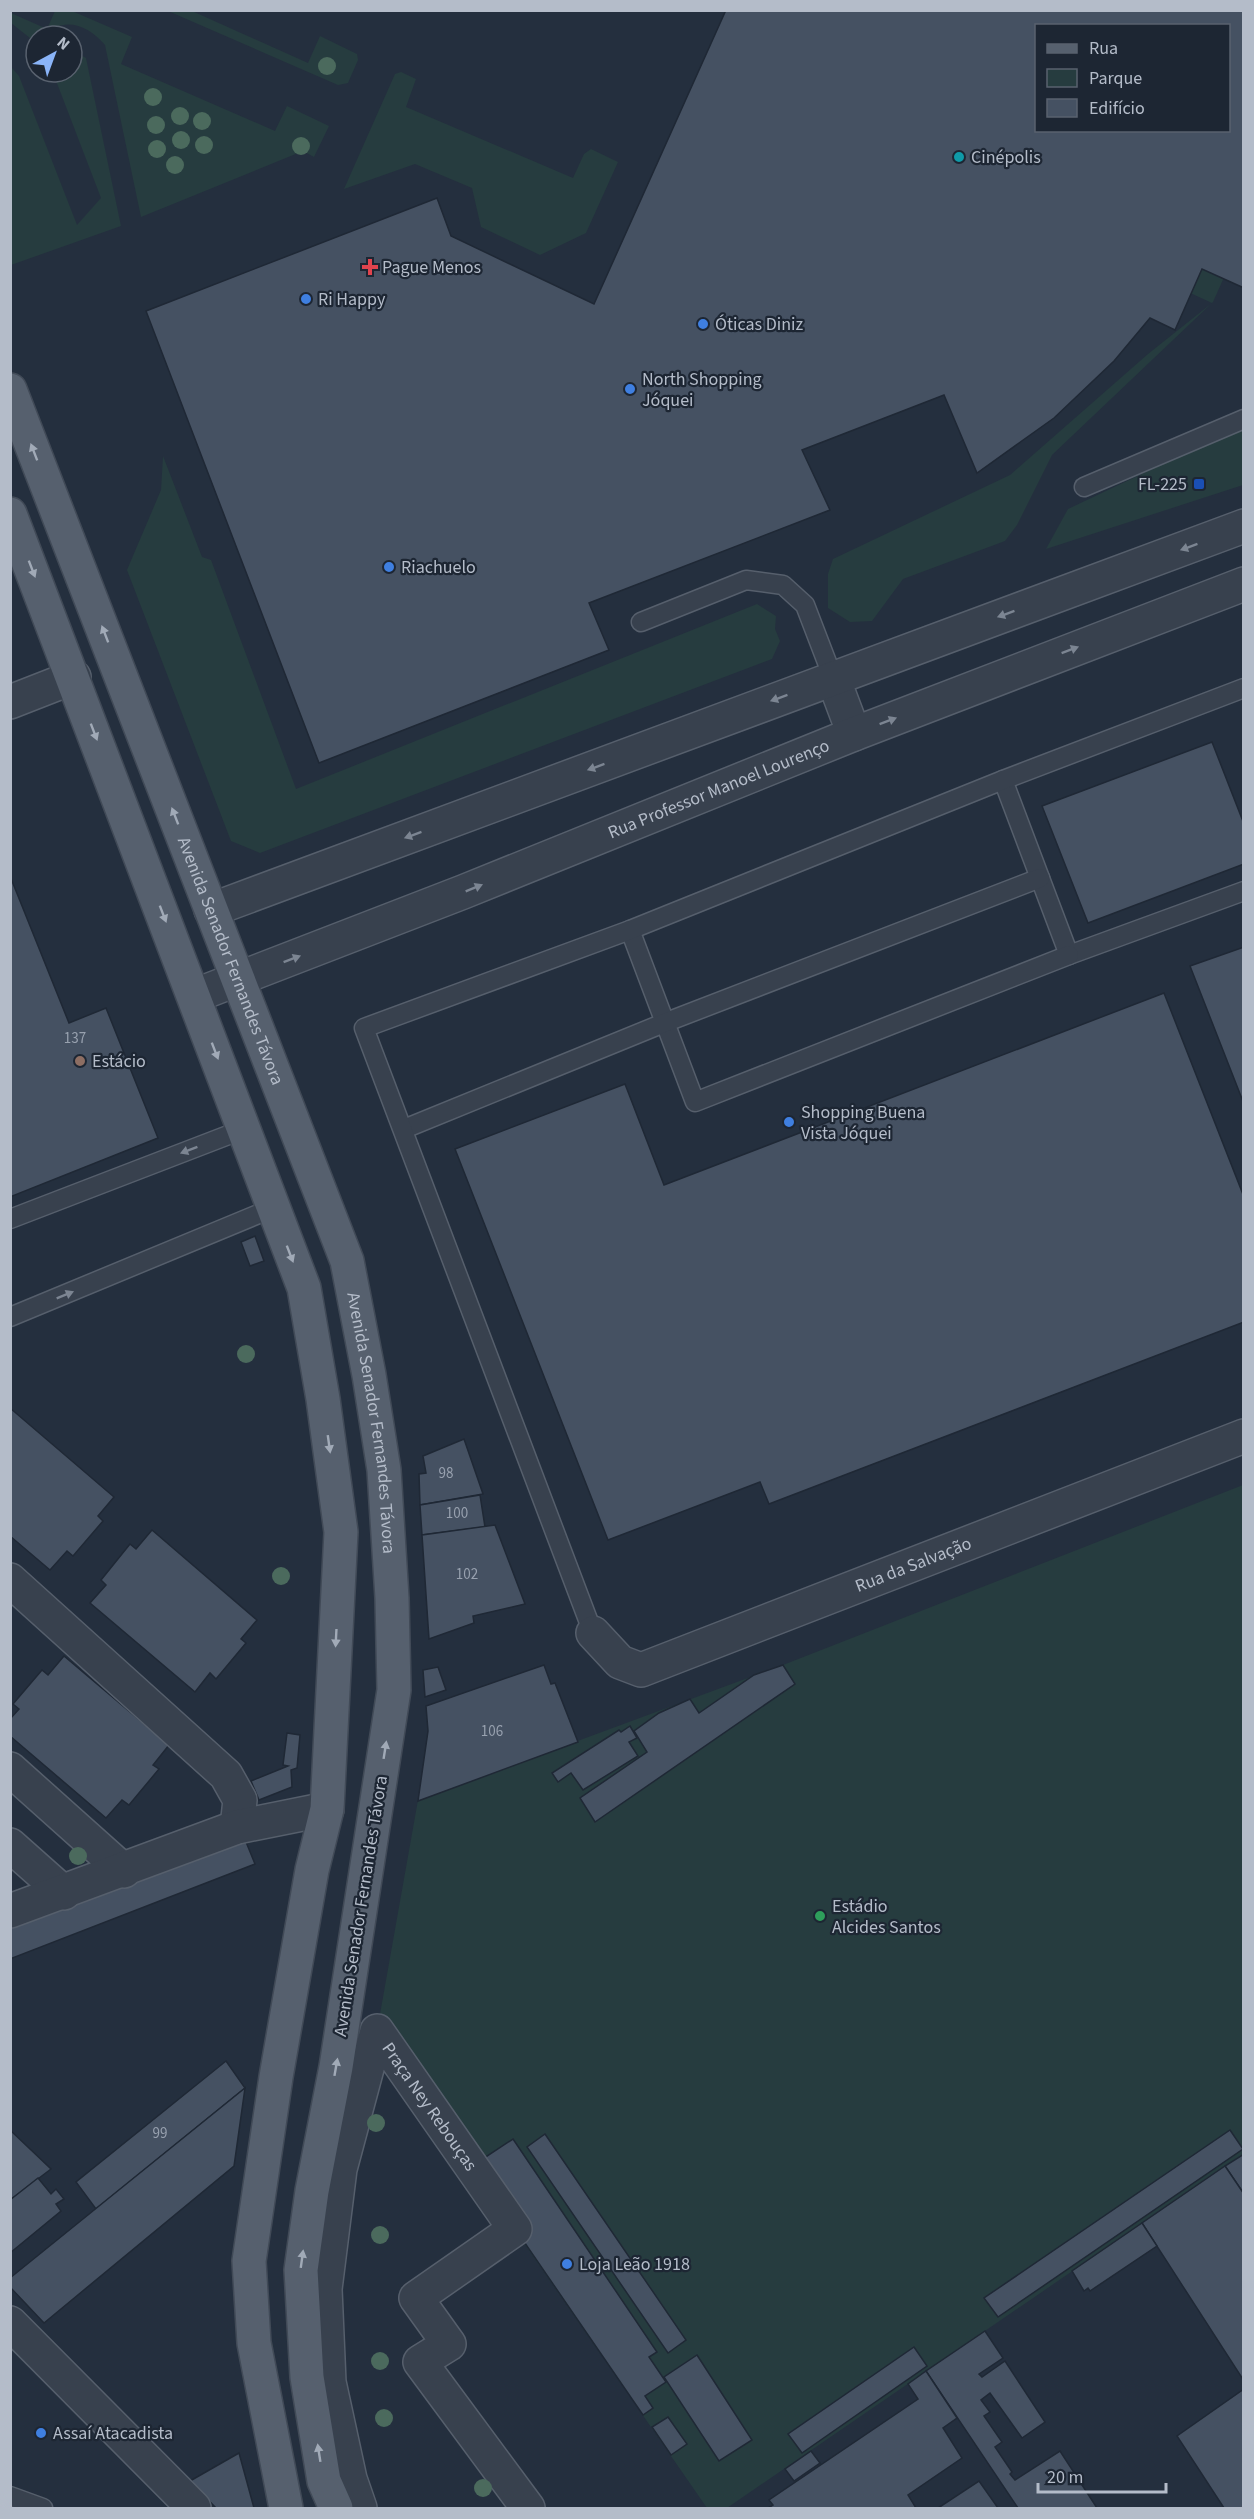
<svg xmlns="http://www.w3.org/2000/svg" width="1254" height="2519" font-family="'Source Sans 3',sans-serif">
  <style>
    .green { fill: #263c3f }
    .building { fill: #455162; stroke: #1f2835; stroke-width: 1.5; fill-rule: evenodd }
    .lines { fill: none; stroke-linecap: round; stroke-linejoin: round }
    .lane-casing { stroke: #565f6c; stroke-width: 21 }
    .street-casing { stroke: #565f6c; stroke-width: 36 }
    .primary-casing { stroke: #414a57; stroke-width: 36 }
    .lane { stroke: #38414e; stroke-width: 18 }
    .street { stroke: #38414e; stroke-width: 33 }
    .primary { stroke: #56606e; stroke-width: 33 }
    .tree { fill: #4b6a5d }
    .oneway { fill: #a1aab7 }
    .oneway2 { fill: #7c8592 }
    .culture-dot { fill: #0f9aa8; stroke: #1d2633; stroke-width: 2 }
    .health-dot { fill: #e0444e; stroke: #1d2633; stroke-width: 2 }
    .shop-dot { fill: #3f7fe0; stroke: #1d2633; stroke-width: 2 }
    .transit-dot { fill: #1a4fb4; stroke: #1d2633; stroke-width: 2 }
    .education-dot { fill: #8d6e63; stroke: #1d2633; stroke-width: 2 }
    .leisure-dot { fill: #2e9e5b; stroke: #1d2633; stroke-width: 2 }
    .labels { text-anchor: middle; dominant-baseline: central; stroke-width: 4.5; stroke-linejoin: round; paint-order: stroke }
    .number-label { font-size: 15px; fill: #98a1af }
    .poi-label { font-size: 18px; fill: #b4bcc9; stroke: #1d2633; text-anchor: start }
    .street-label { font-size: 18px; fill: #b4bcc9; stroke: #1d2633 }
  </style>
  <rect width="100%" height="100%" fill="#242f3e"/>
  <!-- green -->
  <g class="green">
    <path d="M55 11H72L132 37 121 64 275 131 287 106 329 126 314 157 303 151 141 217 105 45C87 24 64 16 42 36H36L35 42 11 23V13L47 29Z"/>
    <polygon points="168,11 192,11 308,63 320,36 357,54 358,60 348,83 338,85"/>
    <polygon points="72,50 86,58 121,226 11,265 11,67 19,76 77,225 101,198 55,78 54,72 72,72"/>
    <polygon points="401,72 416,79 406,107 573,178 584,154 591,149 618,162 586,233 540,255 481,227 472,188 415,164 344,189 395,74"/>
    <polygon points="1243,235 1213,302 1052,455 1017,525 1005,541 903,579 872,621 850,622 828,608 828,574 833,559 1010,475 1148,354 1212,303 1127,264"/>
    <polygon points="1243,426 1243,485 1046,549 1068,509"/>
    <polygon points="163,456 202,557 211,560 296,789 757,604 776,616 775,629 780,641 772,659 260,853 231,841 127,570 161,490"/>
    <polygon points="1243,1485 1243,2154 727,2508 707,2508 377,2031 418,1800 783,1665"/>
  </g>
  <!-- building -->
  <g class="building">
    <path d="M726 10H1244V288L1202 269 1175 330 1150 318 1114 361 1054 418 977 473 944 395 802 450 830 510 589 603 609 650 319 763 146 311 437 198 451 236 594 304ZM1036 26H1228V130H1036Z"/>
    <polygon points="1212,742 1244,824 1244,864 1088,923 1042,806"/>
    <polygon points="10,876 69,1023 106,1008 158,1138 10,1197"/>
    <polygon points="1244,947 1244,1104 1190,966"/>
    <polygon points="1164,993 1244,1197 1244,1322 769,1504 760,1482 608,1540 455,1149 625,1084 664,1185"/>
    <polygon points="255,1236 264,1261 250,1266 241,1242"/>
    <polygon points="10,1408 114,1497 98,1516 103,1521 73,1556 67,1551 50,1570 10,1536"/>
    <polygon points="464,1439 483,1494 420,1505 419,1474 426,1473 423,1456"/>
    <polygon points="480,1495 485,1527 422,1535 420,1505"/>
    <polygon points="495,1525 525,1604 473,1616 474,1623 429,1639 422,1535"/>
    <polygon points="152,1530 257,1620 241,1639 246,1643 216,1679 210,1673 195,1692 90,1603 106,1585 101,1580 130,1544 136,1549"/>
    <polygon points="64,1656 169,1745 153,1765 159,1769 129,1805 122,1800 106,1818 10,1736 10,1719 19,1709 13,1704 42,1670 48,1675"/>
    <polygon points="544,1665 551,1684 555,1683 578,1742 418,1801 428,1731 426,1706"/>
    <polygon points="783,1665 795,1684 595,1822 580,1798 647,1752 634,1731 659,1713 690,1699 699,1713 754,1675"/>
    <polygon points="438,1667 446,1690 425,1697 423,1670"/>
    <polygon points="630,1726 637,1738 629,1742 638,1756 583,1790 571,1773 558,1782 552,1773 619,1730 621,1732"/>
    <polygon points="287,1733 300,1735 297,1768 291,1770 292,1787 259,1800 251,1781 288,1766 283,1765"/>
    <polygon points="244,1837 255,1864 10,1959 10,1927"/>
    <polygon points="226,2061 245,2088 96,2209 76,2182"/>
    <polygon points="245,2088 234,2166 44,2323 10,2287 10,2278"/>
    <polygon points="10,2130 51,2169 10,2200"/>
    <polygon points="1230,2130 1243,2149 998,2317 984,2298"/>
    <polygon points="545,2134 686,2340 668,2353 527,2147"/>
    <polygon points="513,2139 657,2352 649,2357 666,2382 645,2396 653,2408 643,2415 472,2166"/>
    <polygon points="1244,2154 1244,2194 1225,2166"/>
    <polygon points="1225,2166 1244,2194 1244,2381 1142,2223"/>
    <polygon points="38,2178 51,2194 56,2189 64,2199 56,2204 61,2211 10,2253 10,2200"/>
    <polygon points="1142,2223 1157,2246 1090,2291 1088,2288 1084,2291 1072,2271"/>
    <polygon points="985,2331 1003,2358 979,2374 982,2377 1005,2361 1045,2422 1022,2438 990,2393 981,2400 990,2412 984,2416 1002,2442 995,2447 1012,2472 1010,2474 1015,2480 1060,2451 1097,2508 1018,2508 926,2371"/>
    <polygon points="914,2347 927,2366 802,2453 788,2434"/>
    <polygon points="697,2355 752,2440 719,2461 664,2377"/>
    <polygon points="926,2371 957,2418 943,2428 962,2458 908,2495 916,2508 768,2508 773,2505 769,2500 918,2399 908,2384"/>
    <polygon points="1244,2389 1244,2508 1224,2508 1177,2436"/>
    <polygon points="668,2417 687,2444 671,2455 652,2427"/>
    <polygon points="811,2451 820,2463 794,2481 785,2469"/>
    <polygon points="239,2453 254,2508 216,2508 190,2481"/>
    <polygon points="979,2481 998,2508 938,2508"/>
  </g>
  <g class="lines">
    <!-- lane casing -->
    <g class="lane-casing">
      <g id="lane">
        <polyline points="1084,487 1244,419"/>
        <polyline points="641,622 746,580 783,585 805,605 833,678"/>
        <polyline points="1003,780 1069,955 1244,891"/>
        <polyline points="630,930 695,1102 1069,955"/>
        <polyline points="404,1129 664,1023 1040,878"/>
        <polyline points="10,1219 244,1129"/>
        <polyline points="10,1317 273,1208"/>
        <polyline points="593,1633 364,1028 630,930 1003,780 1244,688"/>
        <polyline points="10,2496 43,2508"/>
      </g>
    </g>
    <!-- street casing -->
    <g class="street-casing">
      <g id="street">
        <polyline points="833,678 854,734"/>
        <polyline points="10,702 74,677"/>
        <polyline points="211,910 1244,526"/>
        <path id="s1" d="M194 996 463 892 854 734 1244 584"/>
        <polyline points="10,1580 226,1775 240,1800 237,1827"/>
        <path id="s2" d="M593 1633 620 1662 641 1670 1244 1436"/>
        <polyline points="10,1769 124,1871"/>
        <polyline points="10,1845 64,1893"/>
        <polyline points="10,1911 237,1827 327,1809"/>
        <polyline points="10,2323 194,2508"/>
        <path id="s3" d="M360 2508 350 2479 329 2382 325 2289 340 2169 377 2031 515 2229 416 2298 449 2344 420 2362 528 2508"/>
      </g>
    </g>
    <!-- primary casing -->
    <g class="primary-casing">
      <g id="primary">
        <path id="s4" d="M10 390 347 1261 369 1375 384 1470 392 1598 394 1690 336 2067 312 2191 301 2270 307 2377 324 2481 336 2508"/>
        <polyline points="10,514 304,1288 323,1399 341,1532 327,1809 312,1870 276,2077 249,2261 254,2343 286,2508"/>
      </g>
    </g>
    <!-- lane -->
    <use href="#lane" class="lane"/>
    <!-- street -->
    <use href="#street" class="street"/>
    <!-- primary -->
    <use href="#primary" class="primary"/>
  </g>
  <!-- trees -->
  <g class="tree">
    <circle cx="327" cy="66" r="9"/>
    <circle cx="153" cy="97" r="9"/>
    <circle cx="180" cy="116" r="9"/>
    <circle cx="202" cy="121" r="9"/>
    <circle cx="156" cy="125" r="9"/>
    <circle cx="181" cy="140" r="9"/>
    <circle cx="204" cy="145" r="9"/>
    <circle cx="301" cy="146" r="9"/>
    <circle cx="157" cy="149" r="9"/>
    <circle cx="175" cy="165" r="9"/>
    <circle cx="246" cy="1354" r="9"/>
    <circle cx="281" cy="1576" r="9"/>
    <circle cx="78" cy="1856" r="9"/>
    <circle cx="376" cy="2123" r="9"/>
    <circle cx="380" cy="2235" r="9"/>
    <circle cx="380" cy="2361" r="9"/>
    <circle cx="384" cy="2418" r="9"/>
    <circle cx="483" cy="2488" r="9"/>
  </g>
  <!-- one-way arrows -->
  <defs><path id="oneway-solid" d="M-6-.8H1V-3.2L6.5 0L1 3.2V.8H-6Z" transform="scale(1.5)"/></defs>
  <g class="oneway">
    <use href="#oneway-solid" transform="translate(34 452) rotate(-111)"/>
    <use href="#oneway-solid" transform="translate(32 569) rotate(69)"/>
    <use href="#oneway-solid" transform="translate(105 634) rotate(-111)"/>
    <use href="#oneway-solid" transform="translate(94 732) rotate(69)"/>
    <use href="#oneway-solid" transform="translate(175 816) rotate(-111)"/>
    <use href="#oneway-solid" transform="translate(163 914) rotate(69)"/>
    <use href="#oneway-solid" transform="translate(215 1051) rotate(69)"/>
    <use href="#oneway-solid" transform="translate(290 1254) rotate(69)"/>
    <use href="#oneway-solid" transform="translate(329 1444) rotate(82)"/>
    <use href="#oneway-solid" transform="translate(336 1638) rotate(93)"/>
    <use href="#oneway-solid" transform="translate(385 1750) rotate(-81)"/>
    <use href="#oneway-solid" transform="translate(336 2067) rotate(-80)"/>
    <use href="#oneway-solid" transform="translate(302 2259) rotate(-82)"/>
    <use href="#oneway-solid" transform="translate(319 2453) rotate(-99)"/>
  </g>
  <g class="oneway2">
    <use href="#oneway-solid" transform="translate(1189 547) rotate(160)"/>
    <use href="#oneway-solid" transform="translate(1006 614) rotate(160)"/>
    <use href="#oneway-solid" transform="translate(1070 650) rotate(-21)"/>
    <use href="#oneway-solid" transform="translate(779 698) rotate(160)"/>
    <use href="#oneway-solid" transform="translate(888 721) rotate(-21)"/>
    <use href="#oneway-solid" transform="translate(596 767) rotate(160)"/>
    <use href="#oneway-solid" transform="translate(413 835) rotate(160)"/>
    <use href="#oneway-solid" transform="translate(474 888) rotate(-22)"/>
    <use href="#oneway-solid" transform="translate(292 959) rotate(-21)"/>
    <use href="#oneway-solid" transform="translate(189 1150) rotate(159)"/>
    <use href="#oneway-solid" transform="translate(65 1295) rotate(-22)"/>
  </g>
  <!-- markers -->
  <circle class="culture-dot" cx="959" cy="157" r="6"/>
  <path class="health-dot" d="M367 258h6v6h6v6h-6v6h-6v-6h-6v-6h6z"/>
  <g class="shop-dot">
    <circle cx="306" cy="299" r="6"/>
    <circle cx="703" cy="324" r="6"/>
    <circle cx="630" cy="389" r="6"/>
    <circle cx="389" cy="567" r="6"/>
    <circle cx="789" cy="1122" r="6"/>
    <circle cx="567" cy="2264" r="6"/>
    <circle cx="41" cy="2433" r="6"/>
  </g>
  <rect class="transit-dot" x="1193" y="478" width="12" height="12" rx="3"/>
  <circle class="education-dot" cx="80" cy="1061" r="6"/>
  <circle class="leisure-dot" cx="820" cy="1916" r="6"/>
  <g class="labels">
    <!-- number labels -->
    <g class="number-label">
      <text x="75" y="1038">137</text>
      <text x="446" y="1473">98</text>
      <text x="457" y="1513">100</text>
      <text x="467" y="1574">102</text>
      <text x="492" y="1731">106</text>
      <text x="160" y="2133">99</text>
    </g>
    <!-- poi labels -->
    <g class="poi-label">
      <text x="971" y="157">Cinépolis</text>
      <text x="382" y="267">Pague Menos</text>
      <text x="318" y="299">Ri Happy</text>
      <text x="715" y="324">Óticas Diniz</text>
      <text x="642" y="379">North Shopping<tspan x="642" dy="21">Jóquei</tspan></text>
      <text x="1187" y="484" text-anchor="end">FL-225</text>
      <text x="401" y="567">Riachuelo</text>
      <text x="92" y="1061">Estácio</text>
      <text x="801" y="1112">Shopping Buena<tspan x="801" dy="21">Vista Jóquei</tspan></text>
      <text x="832" y="1906">Estádio<tspan x="832" dy="21">Alcides Santos</tspan></text>
      <text x="579" y="2264">Loja Leão 1918</text>
      <text x="53" y="2433">Assaí Atacadista</text>
    </g>
    <!-- street labels -->
    <g class="street-label">
      <text stroke="none"><textPath href="#s1" startOffset="564">Rua Professor Manoel Lourenço</textPath></text>
      <text stroke="none"><textPath href="#s4" startOffset="612">Avenida Senador Fernandes Távora</textPath></text>
      <text stroke="none"><textPath href="#s4" startOffset="1098">Avenida Senador Fernandes Távora</textPath></text>
      <text stroke="none"><textPath href="#s2" startOffset="354">Rua da Salvação</textPath></text>
      <text transform="translate(361 1906) rotate(-81)">Avenida Senador Fernandes Távora</text>
      <text stroke="none"><textPath href="#s3" startOffset="579">Praça Ney Rebouças</textPath></text>
    </g>
  </g>
  <!-- border -->
  <rect width="1254" height="2519" fill="none" stroke="#b4bcc9" stroke-width="24"/>
  <!-- legend -->
  <rect x="1035" y="24" width="195" height="108" fill="#1d2633" stroke="#59626f" stroke-width="1.5"/>
  <rect x="1047" y="44" width="30" height="9" fill="#56606e" stroke="#59626f" stroke-width="1.5"/>
  <text x="1089" y="54" font-size="18" fill="#b4bcc9">Rua</text>
  <rect x="1047" y="69" width="30" height="18" fill="#263c3f" stroke="#59626f" stroke-width="1.5"/>
  <text x="1089" y="84" font-size="18" fill="#b4bcc9">Parque</text>
  <rect x="1047" y="99" width="30" height="18" fill="#455162" stroke="#59626f" stroke-width="1.5"/>
  <text x="1089" y="114" font-size="18" fill="#b4bcc9">Edifício</text>
  <!-- north arrow -->
  <g transform="translate(54 54) rotate(41)"><circle r="28" fill="#1d2633" stroke="#59626f" stroke-width="1.5"/>
  <path d="M0-4.5L10 22L0 15L-10 22Z" fill="#8ab4f8"/>
  <text y="-9" font-size="16" font-weight="bold" text-anchor="middle" fill="#b4bcc9">N</text>
  </g>
  <!-- scale -->
  <path d="M1038 2483v9h128v-9" fill="none" stroke="#b4bcc9" stroke-width="3"/>
  <text x="1047" y="2483" font-size="18" fill="#b4bcc9" stroke="#1d2633" stroke-width="4.5" paint-order="stroke">20 m</text>
</svg>
